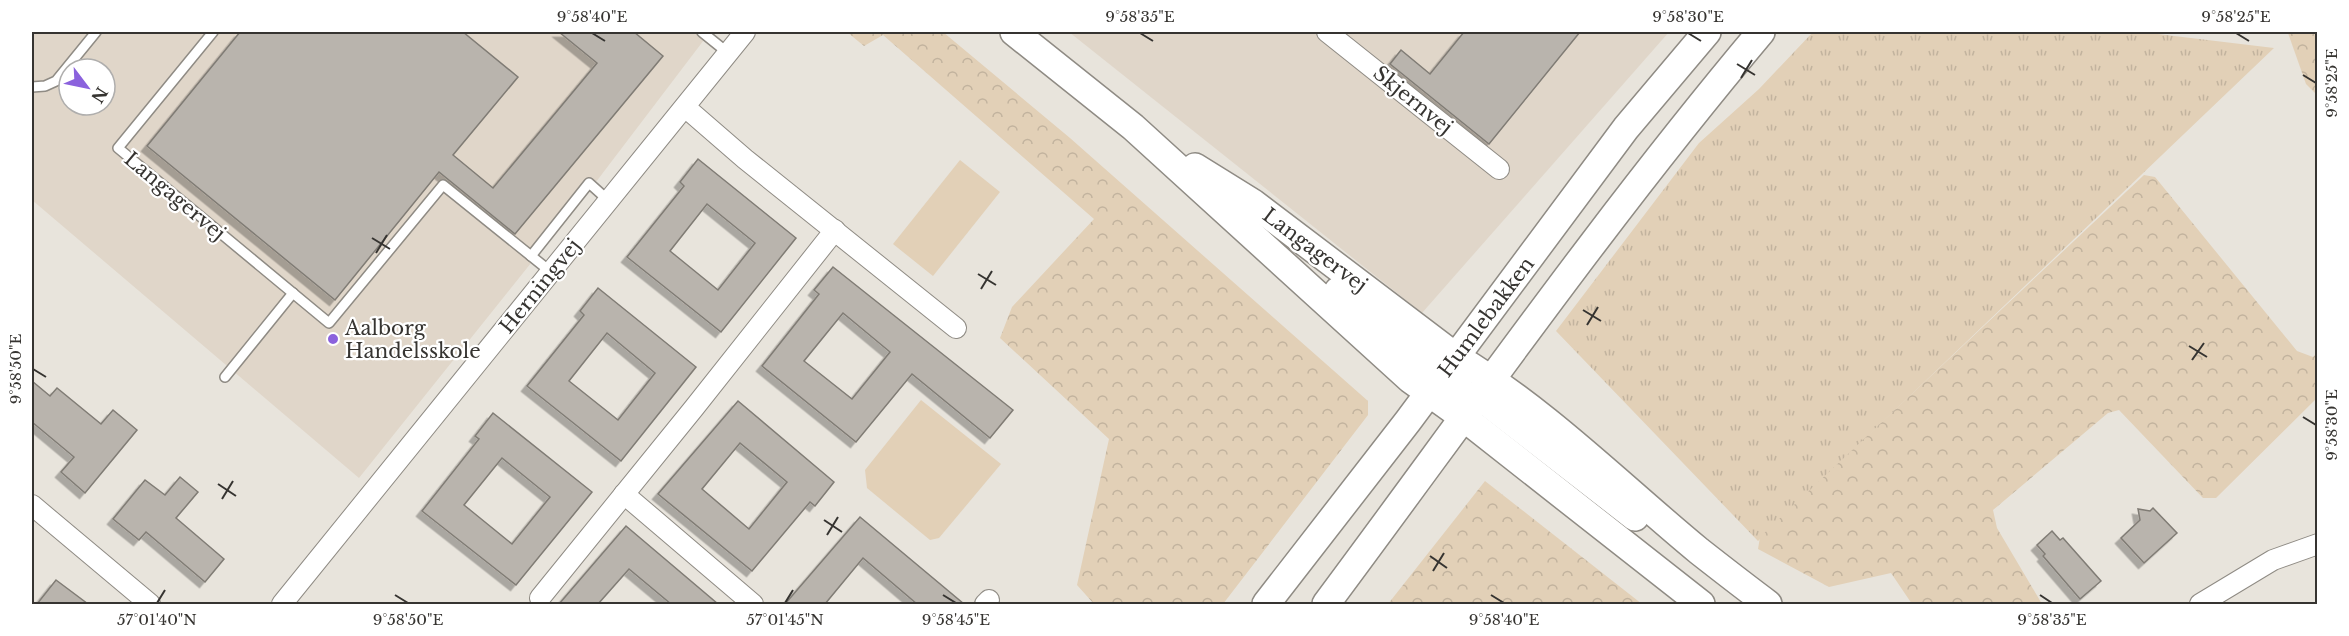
<svg xmlns="http://www.w3.org/2000/svg" width="2349" height="636" font-family="'Libre Baskerville',serif">
  <style>
    .built { fill: #e0d6c9; fill-rule: evenodd }
    .grass { fill: url(#grass-tufts) }
    .forest { fill: url(#forest-crowns) }
    .green { fill: #e2d0b7 }
    .building { fill: #b9b4ad; stroke: #807c75; stroke-width: 1.5; fill-rule: evenodd; filter: url(#shadow) }
    .lines { fill: none; stroke-linecap: round; stroke-linejoin: round }
    .lane-casing { stroke: #8f8b84; stroke-width: 12 }
    .street-casing { stroke: #8f8b84; stroke-width: 22 }
    .secondary-casing { stroke: #8f8b84; stroke-width: 30 }
    .lane { stroke: #fff; stroke-width: 9 }
    .street { stroke: #fff; stroke-width: 20 }
    .secondary { stroke: #fff; stroke-width: 27 }
    .ticks { fill: none; stroke: #363431; stroke-width: 2 }
    .poi-dot { fill: #8b62dd; stroke: #fff; stroke-width: 2 }
    .labels { text-anchor: middle; dominant-baseline: central; stroke-width: 4.5; stroke-linejoin: round; paint-order: stroke }
    .street-label { font-size: 20px; fill: #363431; stroke: #fff }
    .poi-label { font-size: 20px; fill: #363431; stroke: #fff; text-anchor: start }
    .neatline { fill: none; stroke: #363431; stroke-width: 2 }
    .ticks-label { font-size: 15px; text-anchor: middle; fill: #363431 }
  </style>
  <defs>
    <pattern id="grass-tufts" width="24" height="20" patternUnits="userSpaceOnUse" patternTransform="scale(1.5)"><rect width="24" height="20" fill="#e2d0b7"/><path d="M3 7l-1-3M5 7V3M7 7l1-3M15 17l-1-3M17 17v-4M19 17l1-3" fill="none" stroke="#c2b39e"/></pattern>
    <pattern id="forest-crowns" width="20" height="18" patternUnits="userSpaceOnUse" patternTransform="scale(1.5)"><rect width="20" height="18" fill="#e2d0b7"/><path d="M2 6a3 3 0 1 1 6 0M12 15a3 3 0 1 1 6 0" fill="none" stroke="#c2b39e"/></pattern>
    <filter id="shadow"><feDropShadow dx="-5.5" dy="5.5" stdDeviation="0" flood-color="#0004"/></filter>
  </defs>
  <rect width="100%" height="100%" fill="#e8e4dc"/>
  <!-- built -->
  <g class="built">
    <path d="M32 32H710L599 178 359 478 32 200ZM69 69H105V105H69Z"/>
    <polygon points="1069,32 1669,32 1422,313"/>
  </g>
  <!-- grass -->
  <polygon class="grass" points="1813,32 2141,32 2274,48 1758,541 1556,331 1699,143 1759,89"/>
  <!-- forest -->
  <g class="forest">
    <polygon points="847,32 943,32 1070,138 1368,401 1368,415 1223,604 1094,604 1077,585 1109,439 1000,338 1012,307 1094,219 883,35 864,46"/>
    <polygon points="2288,33 2317,34 2317,95 2306,84"/>
    <polygon points="2144,175 2155,177 2297,351 2313,357 2317,353 2317,398 2216,498 2203,498 2119,410 2108,413 1993,510 1997,528 2042,604 1912,604 1891,573 1829,587 1758,549 1760,537"/>
    <polygon points="1485,481 1642,604 1388,604"/>
  </g>
  <!-- green -->
  <g class="green">
    <polygon points="960,160 1000,192 933,276 893,244"/>
    <polygon points="921,400 1001,464 939,538 930,540 867,488 865,470"/>
  </g>
  <!-- building -->
  <g class="building">
    <polygon points="240,32 463,32 518,77 453,155 493,188 597,63 559,32 634,32 663,56 515,234 439,172 335,300 147,146"/>
    <polygon points="1464,32 1580,32 1489,144 1390,64 1401,50 1430,74"/>
    <path d="M698 159 796 238 721 332 627 257 684 186 680 182ZM707 204 755 243 718 290 670 251Z"/>
    <path d="M833 267 1013 410 990 438 912 374 856 442 762 366 819 294 814 290ZM843 313 890 352 852 399 804 361Z"/>
    <path d="M598 288 696 367 621 461 527 386 584 315 580 311ZM607 333 655 373 618 420 569 381Z"/>
    <polygon points="32,381 50,396 57,388 101,424 113,410 137,430 85,493 61,472 74,457 32,422"/>
    <path d="M738 401 834 482 815 506 810 502 752 571 658 494ZM740 443 787 482 749 529 702 489Z"/>
    <path d="M493 413 592 492 516 585 422 511 479 439 475 436ZM502 458 550 497 512 544 464 505Z"/>
    <polygon points="180,477 198,492 176,518 224,559 205,582 146,532 139,540 113,519 145,480 165,495"/>
    <polygon points="2153,508 2177,533 2144,563 2121,538 2140,520 2138,509 2150,511"/>
    <polygon points="860,517 964,604 917,604 863,558 825,604 785,604"/>
    <polygon points="626,526 718,604 671,604 629,569 598,604 559,604"/>
    <polygon points="2052,531 2060,540 2063,538 2101,581 2080,599 2043,556 2045,554 2037,545"/>
    <polygon points="56,580 88,604 37,604"/>
  </g>
  <g class="lines">
    <!-- lane casing -->
    <g class="lane-casing">
      <g id="lane">
        <polyline points="213,32 118,148 329,323 443,185 551,272"/>
        <polyline points="702,32 728,53"/>
        <polyline points="32,87 45,86 56,81 96,32"/>
        <polyline points="531,256 589,183 609,201"/>
        <polyline points="225,377 293,293"/>
      </g>
    </g>
    <!-- street casing -->
    <g class="street-casing">
      <g id="street">
        <polyline points="1327,32 1499,169"/>
        <polyline points="685,107 745,159 956,328"/>
        <polyline points="624,494 753,604"/>
        <polyline points="32,505 150,604"/>
        <polyline points="540,598 694,408 835,230"/>
        <polyline points="282,604 745,32"/>
        <polyline points="985,604 989,600"/>
        <polyline points="2200,604 2273,560 2318,544"/>
      </g>
    </g>
    <!-- secondary casing -->
    <g class="secondary-casing">
      <g id="secondary">
        <polyline points="1014,32 1133,127 1410,379 1463,417 1701,604"/>
        <path d="M1195 167 1253 203 1456 357C1546 411 1619 485 1699 551 1722 569 1745 587 1768 604"/>
        <polyline points="1338,291 1443,375 1459,376"/>
        <polyline points="1460,395 1479,396 1635,517"/>
        <polyline points="1266,604 1408,421 1626,128 1707,32"/>
        <path d="M1326 604C1469 412 1607 215 1761 32"/>
      </g>
    </g>
    <!-- lane -->
    <use href="#lane" class="lane"/>
    <!-- street -->
    <use href="#street" class="street"/>
    <!-- secondary -->
    <use href="#secondary" class="secondary"/>
  </g>
  <!-- ticks -->
  <path class="ticks" d="M592 33 605 41M1140 33 1153 41M1688 33 1701 41M2236 33 2249 41M1737 64 1755 75M2303 75 2316 83M1741 78 1752 60M372 238 390 249M376 253 387 235M978 274 996 285M981 289 992 271M1583 310 1601 321M1587 325 1598 307M2189 346 2207 357M2192 360 2204 343M33 369 46 377M2303 417 2316 425M218 484 236 496M222 499 233 481M824 520 842 532M827 535 838 517M1430 556 1447 568M1433 571 1444 553M395 595 408 603M943 595 956 603M1491 595 1504 603M2040 595 2052 603M157 603 165 590M785 603 793 590"/>
  <!-- markers -->
  <circle class="poi-dot" cx="333" cy="339" r="6"/>
  <g class="labels">
    <!-- street labels -->
    <g class="street-label">
      <text transform="translate(1413 100) rotate(39)">Skjernvej</text>
      <text transform="translate(175 196) rotate(40)">Langagervej</text>
      <text transform="translate(1315 250) rotate(37)">Langagervej</text>
      <text transform="translate(540 286) rotate(-51)">Herningvej</text>
      <text transform="translate(1486 317) rotate(-53)">Humlebakken</text>
    </g>
    <!-- poi labels -->
    <g class="poi-label">
      <text x="345" y="328">Aalborg<tspan x="345" dy="23">Handelsskole</tspan></text>
    </g>
  </g>
  <!-- border -->
  <rect width="2349" height="636" fill="none" stroke="#ffffff" stroke-width="66"/>
  <!-- north arrow -->
  <g transform="translate(87 87) rotate(122)"><circle r="28" fill="#ffffff" stroke="#afaead" stroke-width="1.5"/>
  <path d="M0-4.5L10 22L0 15L-10 22Z" fill="#8b62dd"/>
  <text y="-9" font-size="16" font-weight="bold" text-anchor="middle" fill="#363431">N</text>
  </g>
  <rect x="33" y="33" width="2283" height="570" class="neatline"/>
  <g class="ticks-label">
    <text x="592" y="22">9°58'40"E</text>
    <text x="1140" y="22">9°58'35"E</text>
    <text x="1688" y="22">9°58'30"E</text>
    <text x="2236" y="22">9°58'25"E</text>
    <text transform="translate(2332 83) rotate(-90)" y="5">9°58'25"E</text>
    <text transform="translate(16 369) rotate(-90)" y="5">9°58'50"E</text>
    <text transform="translate(2332 425) rotate(-90)" y="5">9°58'30"E</text>
    <text x="157" y="625">57°01'40"N</text>
    <text x="408" y="625">9°58'50"E</text>
    <text x="785" y="625">57°01'45"N</text>
    <text x="956" y="625">9°58'45"E</text>
    <text x="1504" y="625">9°58'40"E</text>
    <text x="2052" y="625">9°58'35"E</text>
  </g>
</svg>
